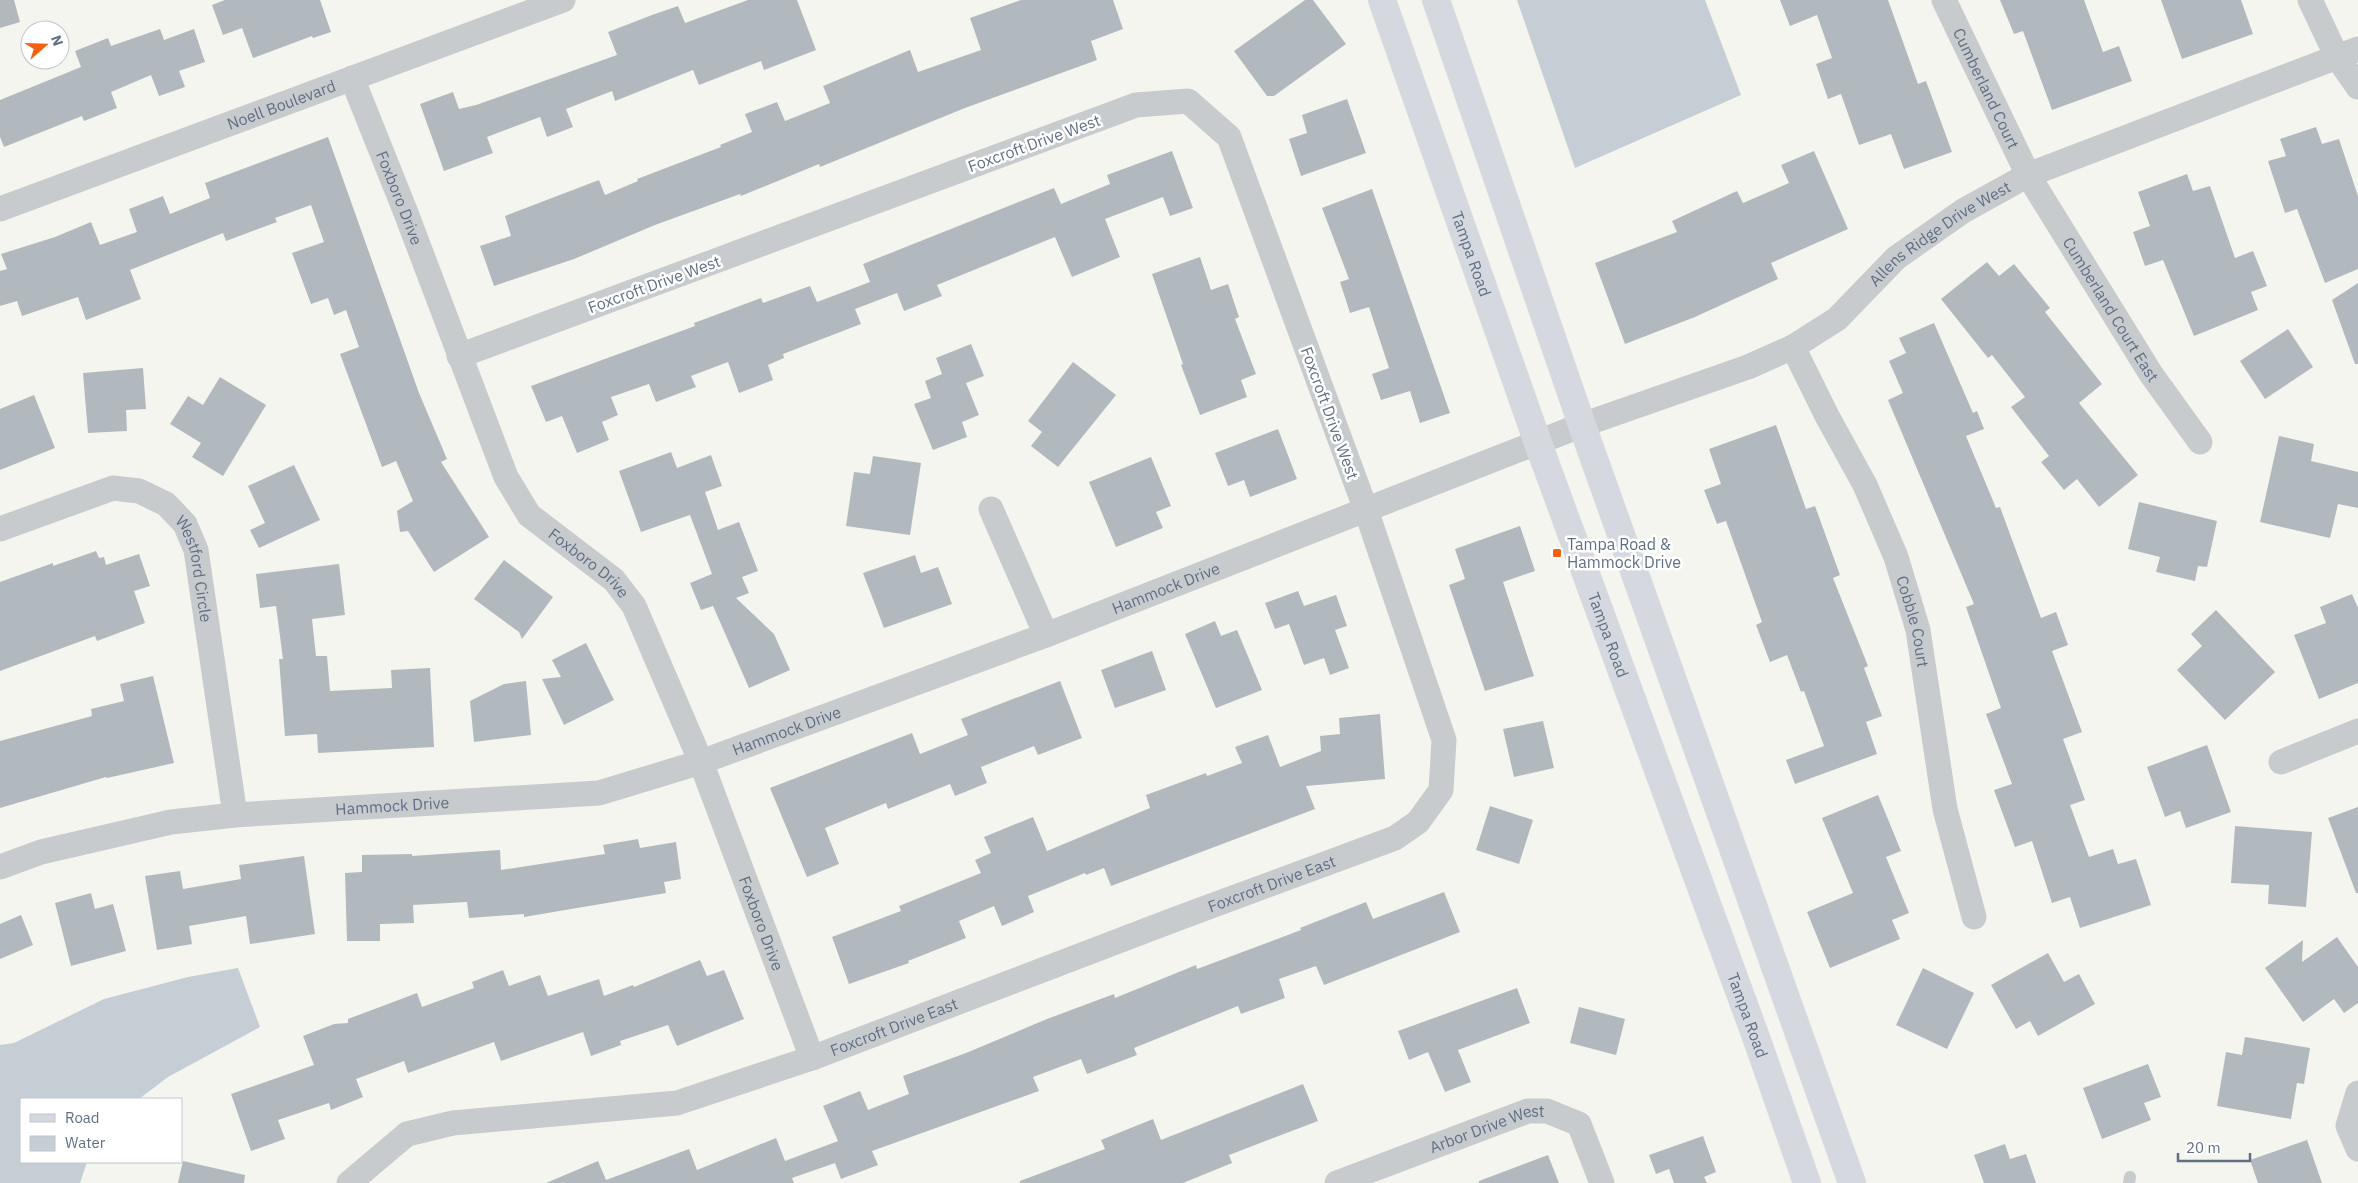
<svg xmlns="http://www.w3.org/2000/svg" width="2358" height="1183" font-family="'IBM Plex Sans',sans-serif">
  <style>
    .water { fill: #c5ced4 }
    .building { fill: #b2b9be }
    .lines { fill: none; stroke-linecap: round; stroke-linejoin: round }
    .service { stroke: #c8cbce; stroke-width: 12 }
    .minor { stroke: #c8cbce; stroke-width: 25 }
    .secondary { stroke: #d5d9df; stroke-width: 28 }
    .poi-dot { fill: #f55f0f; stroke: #fff; stroke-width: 2 }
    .labels { text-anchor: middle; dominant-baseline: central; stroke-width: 5; stroke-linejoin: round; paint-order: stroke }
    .street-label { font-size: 16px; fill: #607084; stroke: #fff }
    .poi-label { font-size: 16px; fill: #607084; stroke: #fff; text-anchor: start }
  </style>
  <rect width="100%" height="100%" fill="#f4f5ef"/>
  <!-- water -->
  <g class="water">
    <polygon points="1517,0 1705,0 1741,95 1575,168"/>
    <polygon points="238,968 260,1027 168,1077 139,1099 21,1099 21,1162 87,1162 80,1183 0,1183 0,1045 14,1043 104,999 188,977"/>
  </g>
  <!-- building -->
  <g class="building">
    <polygon points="0,0 14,0 20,22 0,28"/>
    <polygon points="225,0 320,0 331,32 313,38 312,36 253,58 242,28 223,35 212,5"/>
    <polygon points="748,0 797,0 816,50 764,70 761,61 699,85 693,70 615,101 612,91 566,109 573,127 547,137 540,117 487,137 493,153 444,171 420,104 453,92 459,109 476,105 617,55 608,32 652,15 678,6 685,23"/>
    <polygon points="1021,0 1113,0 1123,29 1091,41 1097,60 965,108 820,167 819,164 741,196 740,194 655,225 574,259 494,286 480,246 511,236 505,216 599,180 605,195 638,181 637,179 721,147 720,145 752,132 745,114 777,102 785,121 830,103 823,86 910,50 918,72 981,50 970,18"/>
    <polygon points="1305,0 1313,0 1346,44 1274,96 1267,96 1234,51"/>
    <polygon points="1780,0 1888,0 1918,84 1926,81 1952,152 1904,169 1891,134 1859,145 1841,94 1828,99 1816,64 1832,58 1817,15 1790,26"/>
    <polygon points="2000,0 2084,0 2103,52 2119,46 2132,81 2052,110 2023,31 2014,34"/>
    <polygon points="2161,0 2241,0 2253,34 2182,59"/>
    <polygon points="160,29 164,40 194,29 205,62 179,71 185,87 159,96 151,75 111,92 117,108 84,121 82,116 4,147 0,137 0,100 81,67 75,51 108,38 111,46"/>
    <polygon points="1347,99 1366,153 1301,176 1289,139 1307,133 1302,115"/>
    <polygon points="2316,127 2322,144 2339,139 2358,196 2358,269 2325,283 2297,209 2285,213 2268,161 2286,156 2280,139"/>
    <polygon points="328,137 419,393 447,459 441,462 489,537 434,572 408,531 400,532 397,511 413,501 396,461 382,467 340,354 359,347 346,310 334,315 328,298 311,304 292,253 324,242 311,205 275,218 277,222 226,241 223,233 130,270 141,299 86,320 78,297 22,316 17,301 0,306 0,271 7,269 1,254 55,237 91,222 100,245 137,232 129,209 163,196 170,214 210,198 205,183"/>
    <polygon points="1172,151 1193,208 1170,216 1163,197 1105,219 1120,257 1072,277 1055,237 937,285 942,296 904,311 897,293 855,309 861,324 783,354 784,358 768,365 773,380 739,393 728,362 691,376 696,387 656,402 649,384 611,397 618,415 602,422 609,440 577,453 562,416 546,422 531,386 695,326 694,323 761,298 763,303 810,286 817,302 870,282 863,264 1054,188 1061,204 1110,184 1107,175"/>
    <polygon points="1814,151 1848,229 1771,263 1778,279 1695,317 1625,344 1595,263 1677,232 1672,221 1737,191 1743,203 1789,183 1781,165"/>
    <polygon points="2187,174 2193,191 2210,186 2235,258 2253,251 2267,286 2251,292 2258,310 2194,336 2163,260 2145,266 2133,232 2150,226 2138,192"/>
    <polygon points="1372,189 1450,413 1420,423 1410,391 1381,400 1372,374 1389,368 1369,307 1350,313 1340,282 1349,279 1322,208"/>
    <polygon points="1200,257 1211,290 1228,284 1239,317 1235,319 1256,374 1241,380 1247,397 1200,415 1181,365 1183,364 1152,274"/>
    <polygon points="1987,262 1999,276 2014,264 2050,308 2045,312 2102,384 2079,403 2138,475 2099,507 2077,479 2064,490 2041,462 2049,456 2011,407 2025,397 1992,355 1988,358 1941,299"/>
    <polygon points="2358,283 2358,364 2355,364 2332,300"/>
    <polygon points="1934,323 1973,413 1977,411 1984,429 1966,436 1996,508 2000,507 2041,618 2056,612 2068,645 2052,651 2082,732 2063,739 2085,800 2070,805 2089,857 2113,849 2118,864 2136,859 2151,905 2080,928 2070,897 2052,903 2032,841 2015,847 1994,790 2012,784 1986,714 2001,708 1966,607 1974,604 1888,400 1903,393 1889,361 1906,353 1899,338"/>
    <polygon points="2288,329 2313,367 2265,399 2240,361"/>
    <polygon points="971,344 984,376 966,383 979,415 962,422 967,437 933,450 914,404 931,398 925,381 942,374 936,358"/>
    <polygon points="1073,362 1116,395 1058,467 1031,446 1042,432 1028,421"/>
    <polygon points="143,368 146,409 126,410 127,431 88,433 83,373"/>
    <polygon points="220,377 266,405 223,476 192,457 201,443 170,424 188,396 203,405"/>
    <polygon points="34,395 55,448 0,470 0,409"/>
    <polygon points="1776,425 1806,509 1815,506 1840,575 1833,578 1868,666 1864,668 1882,716 1866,722 1877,754 1795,784 1786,760 1824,746 1804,691 1801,692 1787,655 1770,662 1756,625 1762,622 1726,521 1717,524 1704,490 1721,484 1709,449"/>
    <polygon points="1278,429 1297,479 1250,497 1244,480 1228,486 1215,453"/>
    <polygon points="2279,436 2314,444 2311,461 2358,472 2358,508 2338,504 2330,538 2260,522"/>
    <polygon points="671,452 677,468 711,455 722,486 705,492 718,530 739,522 758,571 742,577 749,593 736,598 774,634 790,670 749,688 713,606 701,610 690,583 712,574 690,515 641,532 619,471"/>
    <polygon points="873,456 921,463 910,535 846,526 854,472 870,474"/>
    <polygon points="1151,457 1171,506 1156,512 1163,528 1116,547 1089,482"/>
    <polygon points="294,465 320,520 259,548 250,530 265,523 248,486"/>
    <polygon points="2139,502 2217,521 2207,567 2198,566 2195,581 2156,572 2160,557 2128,549"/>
    <polygon points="1520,526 1535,571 1503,582 1534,676 1485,691 1449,585 1465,579 1455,549"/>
    <polygon points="96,551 99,558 104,557 106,565 139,554 150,586 134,591 145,623 97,641 95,636 0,671 0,582 53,563 53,566"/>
    <polygon points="915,555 921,573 938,567 952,604 884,628 863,573"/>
    <polygon points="504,560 553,597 522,639 519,632 474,599"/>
    <polygon points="339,564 345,615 312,619 316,656 327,656 330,691 392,688 391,670 430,668 434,747 318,753 317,734 285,736 279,659 283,659 276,606 260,608 256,574"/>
    <polygon points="1298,591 1304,606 1336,595 1347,626 1335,630 1349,668 1330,675 1324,658 1304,665 1289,624 1275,629 1265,603"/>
    <polygon points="2352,594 2358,608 2358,683 2319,699 2294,635 2326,623 2320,607"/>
    <polygon points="2216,610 2275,672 2225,720 2177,670 2202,646 2191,634"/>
    <polygon points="1215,621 1221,636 1237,630 1262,690 1216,708 1185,634"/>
    <polygon points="586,643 614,700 564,725 542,679 561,677 552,660"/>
    <polygon points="1152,651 1166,690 1115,708 1101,670"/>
    <polygon points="153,676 174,763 107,778 106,777 0,808 0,741 92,716 91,709 124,701 120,684"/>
    <polygon points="526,681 531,735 474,742 470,701 504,684"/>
    <polygon points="1060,681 1082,738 1038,755 1034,746 981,767 987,783 955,796 950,784 888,809 886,803 825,828 839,864 807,877 770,788 912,733 920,754 968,735 961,719"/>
    <polygon points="1380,714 1385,779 1306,786 1315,809 1111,886 1104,868 1086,875 1085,873 1028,896 1034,912 1002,926 994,906 959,921 966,938 908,961 909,963 849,984 832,937 901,911 899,906 981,873 975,860 991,853 984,837 1033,817 1047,851 1150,808 1146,795 1206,773 1207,776 1242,763 1235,747 1268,735 1280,767 1321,751 1320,736 1340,734 1339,718"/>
    <polygon points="1543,721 1554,768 1514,777 1503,729"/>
    <polygon points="2207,745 2231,812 2186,828 2180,811 2165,817 2147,767"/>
    <polygon points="1878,795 1901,851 1886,857 1909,913 1892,920 1900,939 1830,968 1807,912 1853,893 1822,818"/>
    <polygon points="1490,806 1533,820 1519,864 1476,850"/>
    <polygon points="2358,807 2358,893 2356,893 2328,818"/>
    <polygon points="2235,826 2312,832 2306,907 2268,904 2269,885 2231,883"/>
    <polygon points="638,839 640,848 676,842 681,879 664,882 666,893 524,917 524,914 469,918 467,902 413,905 414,923 380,924 380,941 347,941 345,873 362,872 362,855 412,854 412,856 500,850 501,870 605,854 603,845"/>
    <polygon points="304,856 315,934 250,944 246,916 189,926 192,944 157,950 145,876 180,871 183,889 241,879 239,865"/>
    <polygon points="1444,892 1460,932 1324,985 1316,966 1279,979 1285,998 1241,1014 1238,1006 1134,1048 1137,1055 1087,1074 1081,1059 1033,1077 1039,1091 872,1151 878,1165 841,1179 835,1163 792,1178 794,1183 546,1183 598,1161 606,1180 689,1149 697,1170 776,1138 785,1161 838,1141 823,1106 860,1091 868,1110 909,1094 903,1076 966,1053 1047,1019 1114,994 1115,998 1196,965 1197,969 1301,930 1300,928 1366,902 1373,919"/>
    <polygon points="91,893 95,909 113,904 126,951 71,966 55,903"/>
    <polygon points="21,915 33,945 0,959 0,924"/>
    <polygon points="2337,937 2358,967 2358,1003 2344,1013 2334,999 2303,1022 2265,968 2303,940 2302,962"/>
    <polygon points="2048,953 2064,982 2079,974 2095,1004 2038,1036 2030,1021 2016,1029 1991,985"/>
    <polygon points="700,960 707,976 724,970 744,1019 677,1046 668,1025 620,1041 621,1045 591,1056 583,1032 501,1061 494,1042 408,1073 404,1061 356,1079 363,1097 331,1110 329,1103 278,1120 285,1139 251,1151 231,1094 314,1065 303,1036 334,1024 348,1023 348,1019 417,993 422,1007 474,988 472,982 503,970 509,986 540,975 548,996 599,979 604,996 633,985 634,987"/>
    <polygon points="1923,968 1974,993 1947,1049 1896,1025"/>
    <polygon points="1517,988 1530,1023 1458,1050 1471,1082 1445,1092 1428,1052 1409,1060 1398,1031"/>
    <polygon points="1579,1007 1625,1019 1616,1055 1570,1043"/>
    <polygon points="2245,1037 2310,1048 2304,1084 2297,1083 2291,1119 2217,1106 2226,1052 2242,1055"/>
    <polygon points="2148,1064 2161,1097 2144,1103 2151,1120 2102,1139 2083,1088"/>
    <polygon points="1303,1084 1318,1121 1229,1155 1232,1163 1183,1183 1020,1183 1020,1181 1105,1149 1101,1140 1153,1119 1161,1140"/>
    <polygon points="1703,1136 1716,1172 1704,1177 1707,1183 1674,1183 1669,1169 1656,1174 1649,1155"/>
    <polygon points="2307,1140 2322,1183 2258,1183 2250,1160"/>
    <polygon points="2005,1144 2010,1159 2026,1154 2036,1183 1984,1183 1974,1155"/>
    <polygon points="1548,1155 1559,1183 1479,1183 1479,1181"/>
    <polygon points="183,1161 245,1175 244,1183 178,1183"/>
  </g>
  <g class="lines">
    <!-- service -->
    <polyline class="service" points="2129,1183 2130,1177"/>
    <!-- minor -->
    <g class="minor">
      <path id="s1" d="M1944 0 2028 175 2151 374 2200 442"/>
      <polyline points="2310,0 2337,57 2358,87"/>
      <path id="s2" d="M352 78 406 213 506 477 529 515 614 580 634 606 701 762 812 1058"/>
      <path id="s3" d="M0 209 563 0"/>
      <path id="s4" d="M1793 347 1827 416 1865 485 1896 557 1918 630 1945 809 1974 917"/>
      <polyline points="991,509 1046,635"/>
      <path id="s5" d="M0 529 113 488 139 491 166 504 185 524 196 550 235 815"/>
      <polyline points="2281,762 2358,731"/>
      <path id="s6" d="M0 867 41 852 171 822 235 815 599 793 701 762 1046 635 1582 425 1748 367 1793 347 1837 319 1896 258 1963 211 2028 175 2358 49"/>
      <polyline points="2358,1093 2348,1126 2358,1149"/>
      <path id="s7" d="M349 1183 407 1134 453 1123 677 1103 812 1058 1176 919 1395 838 1418 822 1441 790 1444 740 1366 510 1229 137 1188 101 1136 105 459 356"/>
      <path id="s8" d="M1337 1183 1528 1111H1547L1579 1124 1602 1183"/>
    </g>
    <!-- secondary -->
    <g class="secondary">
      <path id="s9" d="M1382 0 1538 443 1757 1040 1807 1183"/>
      <polyline points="1436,0 1582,425 1852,1183"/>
    </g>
  </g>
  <!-- markers -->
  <rect class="poi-dot" x="1552" y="548" width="10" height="10" rx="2.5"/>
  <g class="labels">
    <!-- street labels -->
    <g class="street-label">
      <text stroke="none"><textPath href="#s1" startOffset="98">Cumberland Court</textPath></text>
      <text stroke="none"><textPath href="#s3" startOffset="300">Noell Boulevard</textPath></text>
      <text transform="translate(1034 143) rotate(-20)">Foxcroft Drive West</text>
      <text stroke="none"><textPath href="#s2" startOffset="129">Foxboro Drive</textPath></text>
      <text stroke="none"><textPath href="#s6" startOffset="2068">Allens Ridge Drive West</textPath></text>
      <text stroke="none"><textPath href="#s9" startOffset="269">Tampa Road</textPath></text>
      <text transform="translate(654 284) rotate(-20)">Foxcroft Drive West</text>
      <text stroke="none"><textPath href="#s1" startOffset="352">Cumberland Court East</textPath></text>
      <text transform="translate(1330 413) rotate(70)">Foxcroft Drive West</text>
      <text stroke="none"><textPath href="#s2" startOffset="549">Foxboro Drive</textPath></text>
      <text stroke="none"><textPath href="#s5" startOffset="250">Westford Circle</textPath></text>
      <text stroke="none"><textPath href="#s6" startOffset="1209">Hammock Drive</textPath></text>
      <text stroke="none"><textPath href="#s4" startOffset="301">Cobble Court</textPath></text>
      <text stroke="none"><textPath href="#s9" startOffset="674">Tampa Road</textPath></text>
      <text stroke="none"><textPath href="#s6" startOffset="804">Hammock Drive</textPath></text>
      <text stroke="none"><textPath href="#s6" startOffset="399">Hammock Drive</textPath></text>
      <text stroke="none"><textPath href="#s7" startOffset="982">Foxcroft Drive East</textPath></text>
      <text stroke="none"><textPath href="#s2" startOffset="954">Foxboro Drive</textPath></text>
      <text stroke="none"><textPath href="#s9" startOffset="1079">Tampa Road</textPath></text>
      <text stroke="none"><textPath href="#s7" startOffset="578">Foxcroft Drive East</textPath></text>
      <text stroke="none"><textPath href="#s8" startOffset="160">Arbor Drive West</textPath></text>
    </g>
    <!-- poi labels -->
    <g class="poi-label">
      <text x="1567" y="544">Tampa Road &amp;<tspan x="1567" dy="18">Hammock Drive</tspan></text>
    </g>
  </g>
  <!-- legend -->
  <rect x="20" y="1098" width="162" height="65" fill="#ffffff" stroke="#bfc6ce"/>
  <rect x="30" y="1114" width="25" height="8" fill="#d5d9df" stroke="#bfc6ce"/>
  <text x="65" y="1123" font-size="15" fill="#607084">Road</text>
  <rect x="30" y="1136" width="25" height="15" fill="#c5ced4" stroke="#bfc6ce"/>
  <text x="65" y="1148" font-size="15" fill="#607084">Water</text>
  <!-- north arrow -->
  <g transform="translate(45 45) rotate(70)"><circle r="24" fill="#ffffff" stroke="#bfc6ce"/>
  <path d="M0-4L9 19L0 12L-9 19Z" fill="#f55f0f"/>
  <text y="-8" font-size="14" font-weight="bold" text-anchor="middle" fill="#607084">N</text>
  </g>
  <!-- scale -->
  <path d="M2178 1153v8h72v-8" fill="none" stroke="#607084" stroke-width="2.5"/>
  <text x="2186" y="1153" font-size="15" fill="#607084" stroke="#ffffff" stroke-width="4" paint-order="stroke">20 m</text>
</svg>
